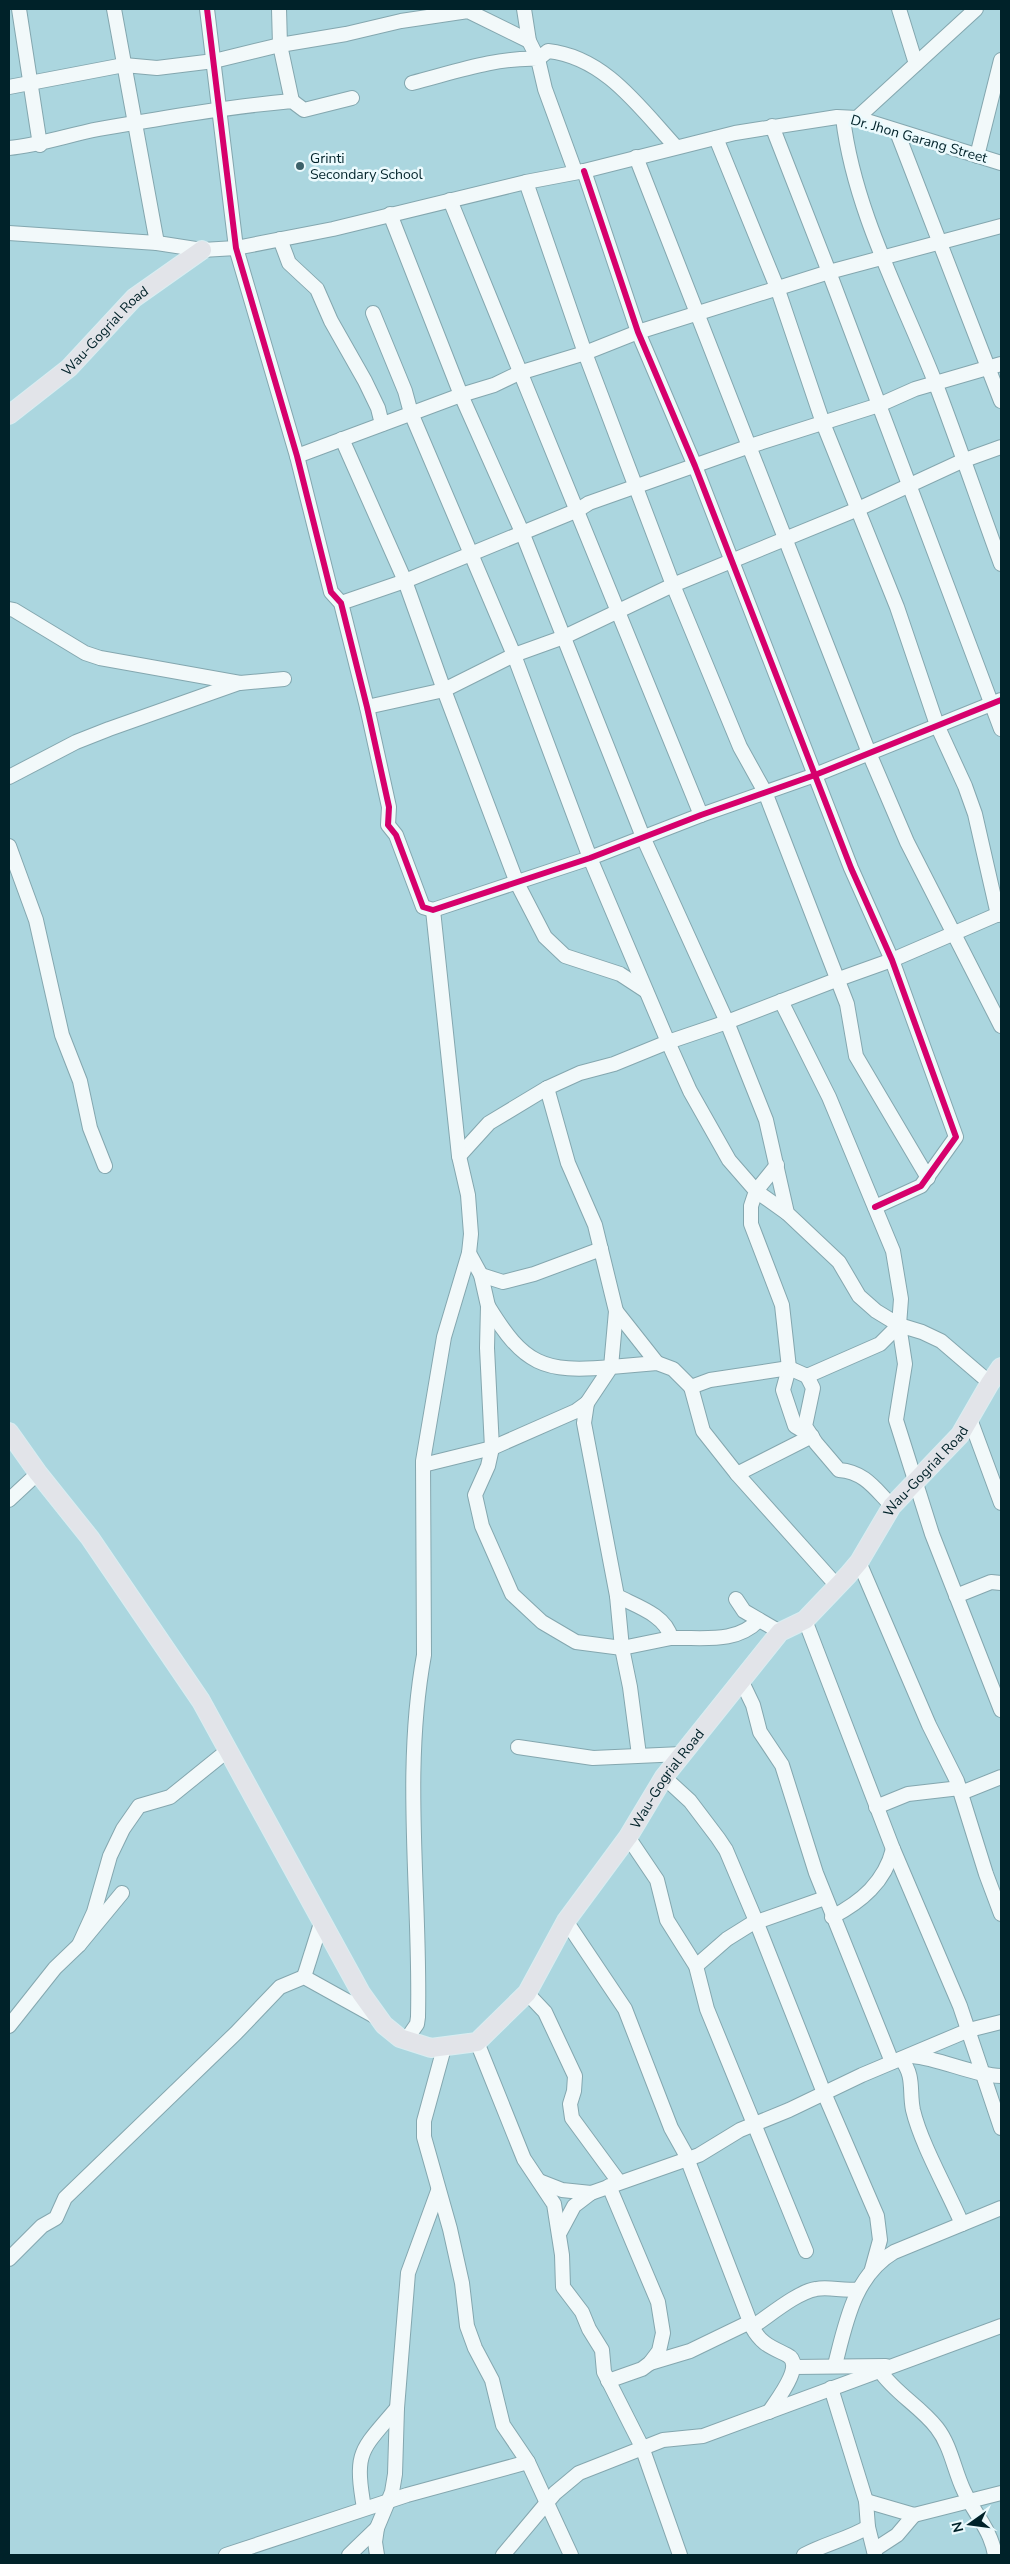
<svg xmlns="http://www.w3.org/2000/svg" width="1010" height="2564" font-family="'Nunito Sans',sans-serif">
  <style>
    .lines { fill: none; stroke-linecap: round; stroke-linejoin: round }
    .minor-casing { stroke: #84a7af; stroke-width: 16 }
    .major-casing { stroke: #d9edf1; stroke-width: 20 }
    .minor { stroke: #f2f9fa; stroke-width: 14 }
    .major { stroke: #e2e4e9; stroke-width: 18 }
    .cycleway-casing { stroke: #ebfafd; stroke-width: 9 }
    .cycleway { stroke: #d6006c; stroke-width: 6 }
    .poi-dot { fill: #3c6169; stroke: #ebfafd; stroke-width: 2 }
    .labels { text-anchor: middle; dominant-baseline: central; stroke-width: 5; stroke-linejoin: round; paint-order: stroke }
    .street-label { font-size: 14px; fill: #002229; stroke: #ebfafd }
    .poi-label { font-size: 14px; fill: #002229; stroke: #ebfafd; text-anchor: start }
  </style>
  <rect width="100%" height="100%" fill="#abd6df"/>
  <g class="lines">
    <!-- minor casing -->
    <g class="minor-casing">
      <g id="minor">
        <polyline points="19,9 40,145"/>
        <polyline points="114,9 157,243"/>
        <polyline points="207,9 236,248 297,456 331,592 341,603 367,707 389,807 388,825 396,835 423,907 433,910 590,858 701,815 815,775 1001,700"/>
        <polyline points="279,9 280,45 292,101"/>
        <path d="M524 9 529 41 538 59 548 51C605 57 640 108 676 147"/>
        <polyline points="899,9 916,64"/>
        <path d="M412 83C452 73 496 57 538 59L545 89 575 171"/>
        <polyline points="9,87 124,65 157,68 214,61 280,45 346,34 401,21 468,11 529,41"/>
        <path d="M843 118C854 210 901 296 935 382 958 442 979 504 1001 564"/>
        <polyline points="857,118 976,9"/>
        <polyline points="772,126 829,272 1001,729"/>
        <polyline points="897,132 1001,401"/>
        <polyline points="716,138 778,290 823,423 897,607 937,725 965,786 975,814 998,915"/>
        <path d="M9 148C40 145 68 135 99 129 163 118 227 107 292 101L304 110 352 98"/>
        <polyline points="977,156 1001,60"/>
        <polyline points="636,157 869,753 907,842 1001,1026"/>
        <polyline points="584,171 638,332 695,466 851,868 892,960 956,1137 921,1186 875,1207"/>
        <polyline points="526,182 585,353 673,585 740,747 765,792 847,1004 856,1056 928,1178"/>
        <polyline points="450,200 701,815"/>
        <polyline points="390,214 461,395 522,532 643,837 727,1022 766,1120 787,1213 839,1262 859,1296 876,1311 899,1325 922,1332 941,1341 990,1383"/>
        <polyline points="9,233 157,243 202,250 236,248 333,229 526,182 584,171 735,133 837,117 857,118 1001,163"/>
        <polyline points="280,239 289,263 317,289 331,321 365,381 378,408 382,424"/>
        <polyline points="373,313 405,391 411,413 514,655 590,858 668,1042 690,1091 729,1160 756,1191 751,1206 751,1224 782,1305 789,1368 783,1390 795,1426 812,1436 737,1474"/>
        <polyline points="342,439 405,581 444,690 517,883 545,937 565,956 620,974 646,991"/>
        <polyline points="297,456 461,395 494,385 519,373 585,353 638,332 829,272 1001,226"/>
        <polyline points="341,603 405,581 578,510 589,503 750,446 879,405 915,389 1001,364"/>
        <polyline points="9,609 14,610 85,653 100,658 240,683 284,679"/>
        <polyline points="367,707 444,690 514,655 564,637 673,585 858,509 962,461 1001,447"/>
        <polyline points="9,777 76,742 109,729 239,683"/>
        <polyline points="9,846 36,920 62,1035 80,1081 90,1128 105,1166"/>
        <polyline points="781,1001 829,1097 893,1251 901,1299 899,1325 905,1364 896,1420 932,1534 1001,1710"/>
        <polyline points="459,1156 489,1123 547,1088 580,1073 614,1064 668,1042 727,1022 836,980 892,960 1001,913"/>
        <polyline points="777,1165 756,1191 787,1213"/>
        <polyline points="469,1253 481,1275 488,1306 487,1348 492,1448 488,1466 475,1495 482,1526 512,1594 542,1622 576,1642 622,1648 671,1638"/>
        <polyline points="481,1275 503,1282 534,1274 601,1249"/>
        <path d="M488 1306C524 1365 543 1373 611 1367L616 1311 595 1225 568 1163 547 1088"/>
        <polyline points="616,1311 657,1363"/>
        <path d="M807 1376 813 1388 805 1426 816 1443 839 1470C865 1472 875 1489 892 1506"/>
        <polyline points="691,1387 703,1431 737,1474 838,1587"/>
        <polyline points="587,1403 611,1367 657,1363 673,1369 691,1387 710,1380 789,1368 807,1376 880,1344 899,1325"/>
        <polyline points="970,1419 1001,1503"/>
        <polyline points="423,1465 492,1448 576,1411 587,1403 584,1423 617,1596 622,1648 630,1687 639,1755"/>
        <polyline points="9,1500 38,1473"/>
        <polyline points="859,1562 929,1725 957,1781 986,1874 1001,1914"/>
        <path d="M617 1596C636 1606 666 1615 671 1638 703 1637 736 1644 759 1620"/>
        <polyline points="956,1596 991,1582 1001,1583"/>
        <polyline points="736,1599 744,1611 780,1632"/>
        <polyline points="805,1620 893,1849 960,2006 1001,2128"/>
        <polyline points="741,1680 753,1705 760,1732 782,1765 816,1873 892,2062"/>
        <polyline points="518,1747 593,1758 682,1754"/>
        <polyline points="664,1777 690,1801 718,1838 726,1850 756,1921 824,2093 877,2216 880,2240 872,2269"/>
        <polyline points="961,1793 1001,1777"/>
        <polyline points="876,1807 908,1794 960,1788"/>
        <polyline points="628,1837 657,1880 667,1920 696,1966 707,2009 806,2251"/>
        <path d="M832 1917C861 1902 885 1882 893 1849"/>
        <path d="M566 1921 625 2009 671 2128 685 2153 752 2327C761 2344 771 2347 787 2355 806 2364 776 2401 769 2412"/>
        <polyline points="79,1945 94,1912 110,1856 123,1829 139,1806 170,1797 227,1751"/>
        <polyline points="696,1966 727,1939 751,1924 825,1898"/>
        <polyline points="304,1977 322,1920"/>
        <polyline points="527,1993 545,2012 575,2076 574,2091 570,2104 572,2118 619,2182"/>
        <polyline points="9,2026 55,1968 79,1945 122,1893"/>
        <path d="M406 2040 417 2024 418 2017C421 1897 402 1775 424 1655L423 1461 444 1337 469 1253 471 1234 468 1195 459 1156 433 910"/>
        <polyline points="477,2042 524,2159 554,2204 562,2255 563,2287 582,2312 589,2329 602,2350 604,2372 642,2447 680,2555"/>
        <polyline points="444,2048 424,2121 424,2137 450,2229 462,2283 467,2326 475,2348 492,2380 503,2425 528,2462 571,2555"/>
        <path d="M912 2056C943 2059 971 2075 1001 2076"/>
        <path d="M901 2059C915 2076 909 2091 913 2110 921 2144 948 2191 962 2224"/>
        <polyline points="539,2181 562,2190 591,2193"/>
        <polyline points="559,2234 574,2206 591,2193 699,2155 740,2130 789,2110 862,2075 969,2030 1001,2022"/>
        <polyline points="9,2259 42,2226 56,2218 65,2198 236,2033 280,1987 304,1977 376,2017"/>
        <path d="M752 2327C769 2316 797 2292 816 2289 830 2286 844 2292 859 2289"/>
        <polyline points="650,2363 690,2351 750,2322"/>
        <path d="M835 2365C846 2322 854 2276 894 2252L1001 2208"/>
        <polyline points="794,2367 886,2366"/>
        <path d="M880 2371C896 2394 920 2406 937 2428 951 2446 954 2470 964 2491 974 2513 991 2530 995 2555"/>
        <polyline points="608,2381 642,2369 650,2363 659,2351 663,2333 658,2302 609,2186"/>
        <polyline points="831,2388 866,2501 868,2527 875,2555"/>
        <polyline points="866,2501 914,2515 1001,2493"/>
        <path d="M364 2508C354 2450 361 2451 397 2408"/>
        <polyline points="874,2550 897,2535 914,2515"/>
        <polyline points="226,2555 407,2495 528,2462"/>
        <polyline points="349,2555 377,2528"/>
        <polyline points="377,2555 375,2542 377,2528 392,2492 395,2474 397,2408 408,2273 438,2191"/>
        <polyline points="503,2555 555,2493 579,2473 663,2440 703,2436 1001,2326"/>
        <path d="M804 2555C824 2544 848 2539 868 2527"/>
      </g>
    </g>
    <!-- major casing -->
    <g class="major-casing">
      <g id="major">
        <path id="s1" d="M9 415 69 368 134 298 202 250"/>
        <path id="s2" d="M9 1432 38 1473 90 1538 201 1701 361 1993 384 2025 400 2038 431 2048 477 2042 527 1993 566 1921 628 1837 664 1777 780 1632 805 1620 848 1575 859 1562 892 1506 960 1435 990 1383 1001 1367"/>
      </g>
    </g>
    <!-- minor -->
    <use href="#minor" class="minor"/>
    <!-- major -->
    <use href="#major" class="major"/>
    <!-- cycleway casing -->
    <g class="cycleway-casing">
      <g id="cycleway">
        <polyline points="207,9 236,248 297,456 331,592 341,603 367,707 389,807 388,825 396,835 423,907 433,910 590,858 701,815 815,775 1001,700"/>
        <polyline points="584,171 638,332 695,466 851,868 892,960 956,1137 921,1186 875,1207"/>
      </g>
    </g>
    <!-- cycleway -->
    <use href="#cycleway" class="cycleway"/>
  </g>
  <!-- markers -->
  <circle class="poi-dot" cx="300" cy="166" r="5"/>
  <g class="labels">
    <!-- street labels -->
    <g class="street-label">
      <text transform="translate(919 139) rotate(16)">Dr. Jhon Garang Street</text>
      <text stroke="none"><textPath href="#s1" startOffset="128">Wau-Gogrial Road</textPath></text>
      <text stroke="none"><textPath href="#s2" startOffset="1535">Wau-Gogrial Road</textPath></text>
      <text stroke="none"><textPath href="#s2" startOffset="1129">Wau-Gogrial Road</textPath></text>
    </g>
    <!-- poi labels -->
    <g class="poi-label">
      <text x="310" y="158">Grinti<tspan x="310" dy="16">Secondary School</tspan></text>
    </g>
  </g>
  <!-- border -->
  <rect width="1010" height="2564" fill="none" stroke="#002229" stroke-width="20"/>
  <!-- north arrow -->
  <g transform="translate(970 2524) rotate(256)" stroke="#ebfafd" stroke-width="4" paint-order="stroke">
  <path d="M0-4L9 19L0 12L-9 19Z" fill="#002229"/>
  <text y="-8" font-size="14" font-weight="bold" text-anchor="middle" fill="#002229">N</text>
  </g>
</svg>
